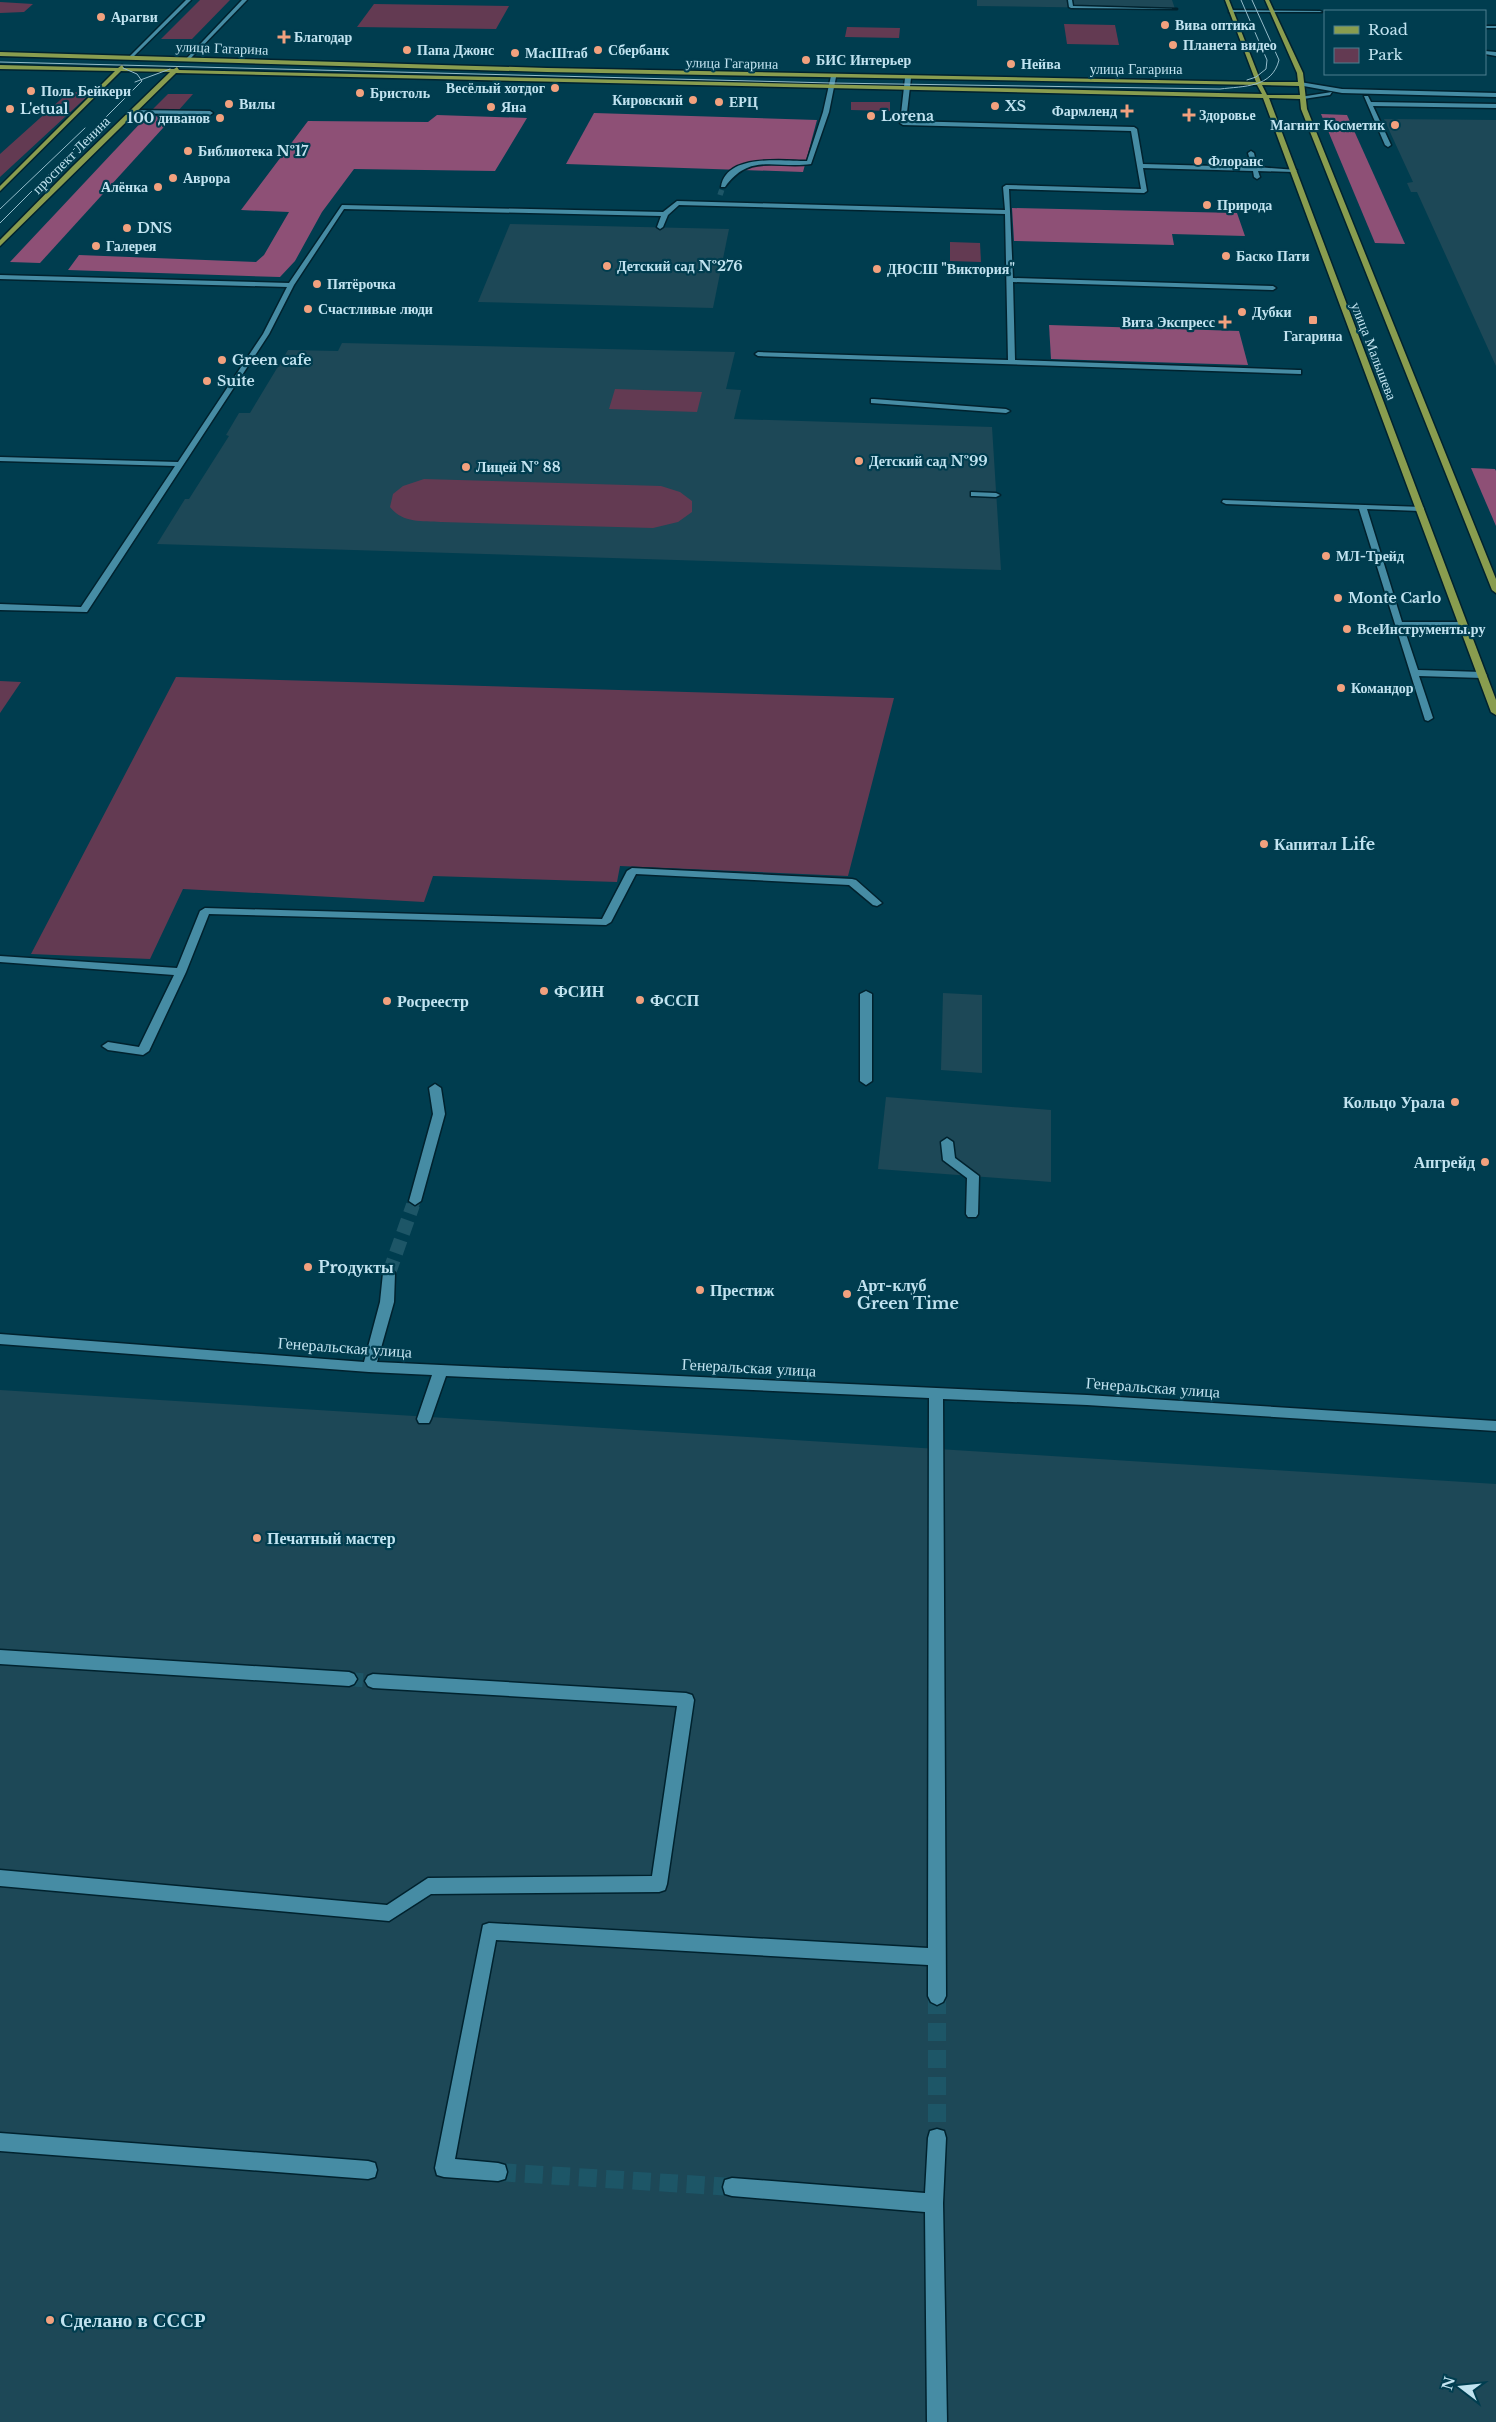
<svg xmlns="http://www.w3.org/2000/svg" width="1496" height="2422" font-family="'Libre Baskerville',serif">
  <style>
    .built { fill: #1d4857 }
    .green { fill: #633a52 }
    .forest { fill: #8e5076 }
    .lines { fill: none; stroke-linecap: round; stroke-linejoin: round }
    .minor-tunnel-far3 { stroke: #1d5667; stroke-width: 5.5; stroke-dasharray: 5.5 2.5; stroke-linecap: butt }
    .minor-tunnel-far2 { stroke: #1d5667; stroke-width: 11; stroke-dasharray: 11 5.5; stroke-linecap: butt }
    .minor-tunnel-far1 { stroke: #1d5667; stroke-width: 14; stroke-dasharray: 14 7; stroke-linecap: butt }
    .minor-tunnel { stroke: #1d5667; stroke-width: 18; stroke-dasharray: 18 9; stroke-linecap: butt }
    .minor-casing { stroke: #00222e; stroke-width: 3 }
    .major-casing { stroke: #00222e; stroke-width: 3 }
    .minor { fill: #468ca4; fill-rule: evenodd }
    .major { fill: #899d4f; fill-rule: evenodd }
    .tram { stroke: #94bcca; stroke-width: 1 }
    .poi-dot { fill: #f2a17e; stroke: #003d4f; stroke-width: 2 }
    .labels { text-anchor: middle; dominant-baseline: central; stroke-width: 4.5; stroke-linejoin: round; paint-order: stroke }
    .far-poi-label { font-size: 14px; font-weight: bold; fill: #c1e3f0; stroke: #003d4f; text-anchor: start }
    .far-street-label { font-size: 14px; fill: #c1e3f0; stroke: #003d4f }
    .poi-label { font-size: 16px; font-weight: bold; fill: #c1e3f0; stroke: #003d4f; text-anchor: start }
    .street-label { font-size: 16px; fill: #c1e3f0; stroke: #003d4f }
    .near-poi-label { font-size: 19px; font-weight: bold; fill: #c1e3f0; stroke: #003d4f; text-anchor: start }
  </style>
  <rect width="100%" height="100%" fill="#003d4f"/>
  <!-- built -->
  <g class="built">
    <polygon points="977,0 1172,0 1175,9 977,6"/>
    <polygon points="1384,119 1496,120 1496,366 1417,192 1411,192 1407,183 1413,182"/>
    <polygon points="510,224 729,229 713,308 478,302"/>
    <polygon points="342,343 735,352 726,389 741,390 734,419 992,427 1001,570 157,544 185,499 189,499 229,436 226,435 239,413 250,413 288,350 338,351"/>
    <polygon points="943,993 982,995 982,1073 941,1070"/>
    <polygon points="886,1097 1051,1110 1051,1182 878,1169"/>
    <polygon points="0,1390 1496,1484 1496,2422 0,2422"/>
  </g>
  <!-- green -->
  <g class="green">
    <polygon points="200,0 230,0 192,39 161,39"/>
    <polygon points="0,2 33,4 24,12 0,13"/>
    <polygon points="374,4 509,6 496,29 357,27"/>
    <polygon points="1064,24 1115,25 1119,45 1067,44"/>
    <polygon points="847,27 900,28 899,38 845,37"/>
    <polygon points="69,92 92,92 0,177 0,154"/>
    <polygon points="168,94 193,94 178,111 152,110"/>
    <polygon points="851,102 890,102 890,111 851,110"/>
    <polygon points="950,242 980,243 981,262 950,261"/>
    <polygon points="615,389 702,392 697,412 609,409"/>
    <path d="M424 479 661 486 680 492 692 501V512L678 522 653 528 441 522C422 521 402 523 390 507L393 494 403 486Z"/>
    <polygon points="176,677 894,698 848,876 620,866 617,882 433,876 424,902 183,889 150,959 31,954"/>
    <polygon points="0,681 21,682 0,713"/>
  </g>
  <!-- forest -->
  <g class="forest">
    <polygon points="594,113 817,120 803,172 566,164"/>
    <polygon points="1321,114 1347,115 1405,244 1375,243"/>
    <polygon points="437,115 527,118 495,171 354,169 322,212 295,261 280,277 68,270 79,255 256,262 264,255 289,212 241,210 308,121 428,122"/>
    <polygon points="147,116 173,117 40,263 10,262"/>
    <polygon points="1012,208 1237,213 1245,236 1172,234 1174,245 1014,241"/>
    <polygon points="1049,325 1239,331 1248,365 1051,359"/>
    <polygon points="1471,468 1495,469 1496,471 1496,526"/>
  </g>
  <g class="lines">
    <!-- minor-tunnel-far3 -->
    <polyline class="minor-tunnel-far3" points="720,195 723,186"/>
    <!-- minor-tunnel-far2 -->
    <polyline class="minor-tunnel-far2" points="413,1207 415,1201"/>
    <!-- minor-tunnel-far1 -->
    <g class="minor-tunnel-far1">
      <polyline points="389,1273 413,1205"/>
      <polyline points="349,1679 373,1681"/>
    </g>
    <!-- minor-tunnel -->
    <g class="minor-tunnel">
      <polyline points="937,1996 937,2138"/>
      <polyline points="498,2172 732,2187"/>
    </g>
    <!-- minor casing -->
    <g class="minor-casing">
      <g id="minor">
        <polygon points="186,0 191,0 132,58 128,58"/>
        <polygon points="242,0 247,0 190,59 186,59"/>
        <polygon points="1068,0 1072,0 1073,6 1177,9 1071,8 1069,7"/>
        <polygon points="1231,10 1320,11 1322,12 1229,12"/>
        <rect x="1485" y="26" width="11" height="2"/>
        <polygon points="1485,51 1496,52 1496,56 1485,54"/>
        <path d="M831 76 836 77 829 112 811 164C776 169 750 152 725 187H721C726 153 783 161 807 161L823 112Z"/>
        <polygon points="908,76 911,78 906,121 1134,127 1137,129 1143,164 1252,167 1248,153 1251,151 1254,153 1257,167 1297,170 1294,172 1258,171 1260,177 1257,179 1254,177 1253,171 1143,168 1147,191 1144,193 1009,189 1013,278 1273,286 1276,288 1273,290 1013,282 1015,360 1298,370 1301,370 1301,374 758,356 755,354 758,352 1008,360 1005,214 679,205 668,215 663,227 660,229 657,227 661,216 344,209 294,285 269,334 87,612 0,610 0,604 81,607 175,466 0,461 0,457 178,462 263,334 287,287 0,279 0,275 289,283 342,205 663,212 677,201 1005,210 1003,187 1006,185 1141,189 1131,131 903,125 900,123 905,78"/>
        <polygon points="1300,82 1342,89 1496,93 1496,97 1342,93 1298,85"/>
        <polygon points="1332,92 1330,95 1303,99 1300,97"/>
        <polygon points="1364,96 1368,96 1371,102 1496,104 1496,108 1373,106 1391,145 1388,147 1385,145"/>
        <polygon points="132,110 210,111 213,113 210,115 130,113"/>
        <polygon points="874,399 1006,409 1010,411 1006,413 871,403 871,399"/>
        <polygon points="971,492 996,493 1000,495 996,497 974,496 971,496"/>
        <polygon points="1223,500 1423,507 1424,509 1420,511 1367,509 1402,622 1463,622 1467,625 1463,628 1404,628 1418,670 1482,672 1487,675 1482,678 1419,676 1433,718 1428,721 1425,720 1359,509 1226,504 1222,502"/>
        <polygon points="632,868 852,879 856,880 882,903 877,906 873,905 849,885 636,874 611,922 606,925 209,914 186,972 149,1051 143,1055 108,1050 102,1046 108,1042 139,1047 174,975 0,962 0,956 177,968 200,911 205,908 602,919 627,871"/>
        <polygon points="866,991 872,994 872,1081 866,1085 860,1081 860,994"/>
        <polygon points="435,1084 441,1088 445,1114 421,1201 415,1205 409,1201 433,1114 429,1088"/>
        <polygon points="947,1138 953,1142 955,1158 979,1176 978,1214 976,1217 968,1217 966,1214 967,1178 943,1160 941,1142"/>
        <polygon points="389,1268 395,1273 394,1302 377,1362 1087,1395 1496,1421 1496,1431 1087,1405 943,1399 946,1996 943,2002 937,2005 931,2002 928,1996 928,1965 496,1940 455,2159 498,2163 505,2165 507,2172 505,2179 498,2181 444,2177 437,2175 435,2168 483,1925 489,1923 928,1948 929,1398 446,1376 431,1419 429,1423 419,1423 417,1419 432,1375 369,1372 0,1344 0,1334 364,1362 380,1302 383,1273"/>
        <polygon points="0,1650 349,1672 354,1674 357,1679 354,1684 349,1686 0,1664"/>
        <polygon points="373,1674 686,1693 692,1695 694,1700 667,1884 665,1890 659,1892 431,1894 389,1921 0,1886 0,1870 387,1905 428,1878 652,1876 677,1706 373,1688 368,1686 365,1681 368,1676"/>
        <polygon points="937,2129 944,2131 946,2138 943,2203 947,2422 927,2422 925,2212 732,2196 725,2194 723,2187 725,2180 732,2178 925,2193 928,2138 930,2131"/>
        <polygon points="0,2133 368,2161 375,2163 377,2170 375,2177 368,2179 0,2151"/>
      </g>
    </g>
    <!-- major casing -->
    <g class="major-casing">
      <path id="major" d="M1225 0H1229L1261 82H1298L1297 73 1265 0H1269L1303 73 1307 109 1496 579V593L1492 590 1301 109 1300 99 1269 98 1496 700V715L1491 712 1263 98 176 73 0 246V240L73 166 170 72 121 71 0 191V186L115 71 0 69V65L118 68 122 65 124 68 174 69 177 67 179 70 1262 94 1257 85 547 72 0 56V52L547 68 1256 82ZM1262 85 1299 86 1300 95H1267Z"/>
    </g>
    <!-- minor -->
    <use href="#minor" class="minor"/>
    <!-- major -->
    <use href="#major" class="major"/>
    <!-- tram -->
    <g class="tram">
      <polyline points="1241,0 1267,60 1266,69 1256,77 1247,80"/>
      <path d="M0 62 832 83 1220 89C1244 86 1272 88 1279 60L1252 0"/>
      <polyline points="135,82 170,69"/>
      <polyline points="0,209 85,128"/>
      <polyline points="0,223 142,81 137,74 123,68"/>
    </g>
  </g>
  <!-- markers -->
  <g class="poi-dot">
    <circle cx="101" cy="17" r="5"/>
    <circle cx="1165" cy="25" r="5"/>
    <path d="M281.5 29.5h5v5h5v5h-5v5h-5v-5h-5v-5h5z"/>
    <circle cx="1173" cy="45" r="5"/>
    <circle cx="407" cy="50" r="5"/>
    <circle cx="598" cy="50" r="5"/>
    <circle cx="515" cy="53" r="5"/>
    <circle cx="806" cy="60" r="5"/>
    <circle cx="1011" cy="64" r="5"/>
    <circle cx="555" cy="88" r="5"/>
    <circle cx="31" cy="91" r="5"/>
    <circle cx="360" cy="93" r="5"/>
    <circle cx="693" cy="100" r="5"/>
    <circle cx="719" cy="102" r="5"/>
    <circle cx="229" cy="104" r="5"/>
    <circle cx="995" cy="106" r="5"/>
    <circle cx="491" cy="107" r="5"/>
    <circle cx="10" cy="109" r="5"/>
    <path d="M1124.5 103.5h5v5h5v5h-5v5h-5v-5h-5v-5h5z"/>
    <path d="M1186.5 107.5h5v5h5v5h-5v5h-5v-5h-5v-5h5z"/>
    <circle cx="871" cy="116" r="5"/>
    <circle cx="220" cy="118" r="5"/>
    <circle cx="1395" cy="125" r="5"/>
    <circle cx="188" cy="151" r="5"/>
    <circle cx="1198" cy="161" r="5"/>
    <circle cx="173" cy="178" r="5"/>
    <circle cx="158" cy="187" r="5"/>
    <circle cx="1207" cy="205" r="5"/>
    <circle cx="127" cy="228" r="5"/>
    <circle cx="96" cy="246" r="5"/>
    <circle cx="1226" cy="256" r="5"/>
    <circle cx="607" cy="266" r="5"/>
    <circle cx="877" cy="269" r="5"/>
    <circle cx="317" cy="284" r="5"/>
    <circle cx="308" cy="309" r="5"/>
    <circle cx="1242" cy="312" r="5"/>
    <rect x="1308" y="315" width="10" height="10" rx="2.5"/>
    <path d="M1222.5 314.5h5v5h5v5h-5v5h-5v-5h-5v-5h5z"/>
    <circle cx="222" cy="360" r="5"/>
    <circle cx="207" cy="381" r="5"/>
    <circle cx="859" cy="461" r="5"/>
    <circle cx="466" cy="467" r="5"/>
    <circle cx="1326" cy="556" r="5"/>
    <circle cx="1338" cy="598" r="5"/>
    <circle cx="1347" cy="629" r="5"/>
    <circle cx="1341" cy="688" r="5"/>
    <circle cx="1264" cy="844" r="5"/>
    <circle cx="544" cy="991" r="5"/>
    <circle cx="640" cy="1000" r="5"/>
    <circle cx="387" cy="1001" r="5"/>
    <circle cx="1455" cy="1102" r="5"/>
    <circle cx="1485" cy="1162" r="5"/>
    <circle cx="308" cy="1267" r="5"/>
    <circle cx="700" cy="1290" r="5"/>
    <circle cx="847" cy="1294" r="5"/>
    <circle cx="257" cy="1538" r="5"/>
    <circle cx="50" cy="2320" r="5"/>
  </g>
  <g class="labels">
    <!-- far-poi labels -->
    <g class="far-poi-label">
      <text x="111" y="17">Арагви</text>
      <text x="1175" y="25">Вива оптика</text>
      <text x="294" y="37">Благодар</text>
      <text x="1183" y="45">Планета видео</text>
      <text x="417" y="50">Папа Джонс</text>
      <text x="608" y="50">Сбербанк</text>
      <text x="525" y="53">МасШтаб</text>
      <text x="816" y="60">БИС Интерьер</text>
      <text x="1021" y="64">Нейва</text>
      <text x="545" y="88" text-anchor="end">Весёлый хотдог</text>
      <text x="41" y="91">Поль Бейкери</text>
      <text x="370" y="93">Бристоль</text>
      <text x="683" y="100" text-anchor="end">Кировский</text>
      <text x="729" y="102">ЕРЦ</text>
      <text x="239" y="104">Вилы</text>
      <text x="1005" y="106">XS</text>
      <text x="501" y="107">Яна</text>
      <text x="20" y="109">L'etual</text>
      <text x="1117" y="111" text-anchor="end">Фармленд</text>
      <text x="1199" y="115">Здоровье</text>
      <text x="881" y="116">Lorena</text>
      <text x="210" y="118" text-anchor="end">100 диванов</text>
      <text x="1385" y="125" text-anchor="end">Магнит Косметик</text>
      <text x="198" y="151">Библиотека №17</text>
      <text x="1208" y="161">Флоранс</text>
      <text x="183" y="178">Аврора</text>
      <text x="148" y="187" text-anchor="end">Алёнка</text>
      <text x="1217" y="205">Природа</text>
      <text x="137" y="228">DNS</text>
      <text x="106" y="246">Галерея</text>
      <text x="1236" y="256">Баско Пати</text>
      <text x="617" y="266">Детский сад №276</text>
      <text x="887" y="269">ДЮСШ "Виктория"</text>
      <text x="327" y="284">Пятёрочка</text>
      <text x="318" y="309">Счастливые люди</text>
      <text x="1252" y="312">Дубки</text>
      <text x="1215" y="322" text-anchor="end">Вита Экспресс</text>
      <text x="1313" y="336" text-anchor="middle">Гагарина</text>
      <text x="232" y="360">Green cafe</text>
      <text x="217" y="381">Suite</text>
      <text x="869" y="461">Детский сад №99</text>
      <text x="476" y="467">Лицей № 88</text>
      <text x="1336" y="556">МЛ-Трейд</text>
      <text x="1348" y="598">Monte Carlo</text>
      <text x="1357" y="629">ВсеИнструменты.ру</text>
      <text x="1351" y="688">Командор</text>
    </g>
    <!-- far-street labels -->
    <g class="far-street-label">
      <text transform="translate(222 48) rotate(2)">улица Гагарина</text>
      <text transform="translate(732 63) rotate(1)">улица Гагарина</text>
      <text x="1136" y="69">улица Гагарина</text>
      <text transform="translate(71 155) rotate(-45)">проспект Ленина</text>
      <text transform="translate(1374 351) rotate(69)">улица Малышева</text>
    </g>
    <!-- poi labels -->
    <g class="poi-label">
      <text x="1274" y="844">Капитал Life</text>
      <text x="554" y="991">ФСИН</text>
      <text x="650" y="1000">ФССП</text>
      <text x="397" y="1001">Росреестр</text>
      <text x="1445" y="1102" text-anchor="end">Кольцо Урала</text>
      <text x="1475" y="1162" text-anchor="end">Апгрейд</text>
      <text x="318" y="1267">Proдукты</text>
      <text x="857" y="1285">Арт-клуб<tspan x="857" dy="18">Green Time</tspan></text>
      <text x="710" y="1290">Престиж</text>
      <text x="267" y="1538">Печатный мастер</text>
    </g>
    <!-- street labels -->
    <g class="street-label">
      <text transform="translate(345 1347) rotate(4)">Генеральская улица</text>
      <text transform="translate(749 1367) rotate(3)">Генеральская улица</text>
      <text transform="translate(1153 1387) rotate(4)">Генеральская улица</text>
    </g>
    <!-- near-poi labels -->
    <g class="near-poi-label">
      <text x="60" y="2320">Сделано в СССР</text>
    </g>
  </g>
  <!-- legend -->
  <rect x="1324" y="10" width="162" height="65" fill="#003d4f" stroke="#4d7f8f"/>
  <rect x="1334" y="26" width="25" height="8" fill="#899d4f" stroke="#4d7f8f"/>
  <text x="1368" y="35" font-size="15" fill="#c1e3f0">Road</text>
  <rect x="1334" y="48" width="25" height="15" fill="#633a52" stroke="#4d7f8f"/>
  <text x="1368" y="60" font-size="15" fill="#c1e3f0">Park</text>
  <!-- north arrow -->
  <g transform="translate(1461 2387) rotate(286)" stroke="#003d4f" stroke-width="4" paint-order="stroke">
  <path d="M0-4L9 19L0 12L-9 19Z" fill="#c1e3f0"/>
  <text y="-8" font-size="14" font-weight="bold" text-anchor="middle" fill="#c1e3f0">N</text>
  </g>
</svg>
